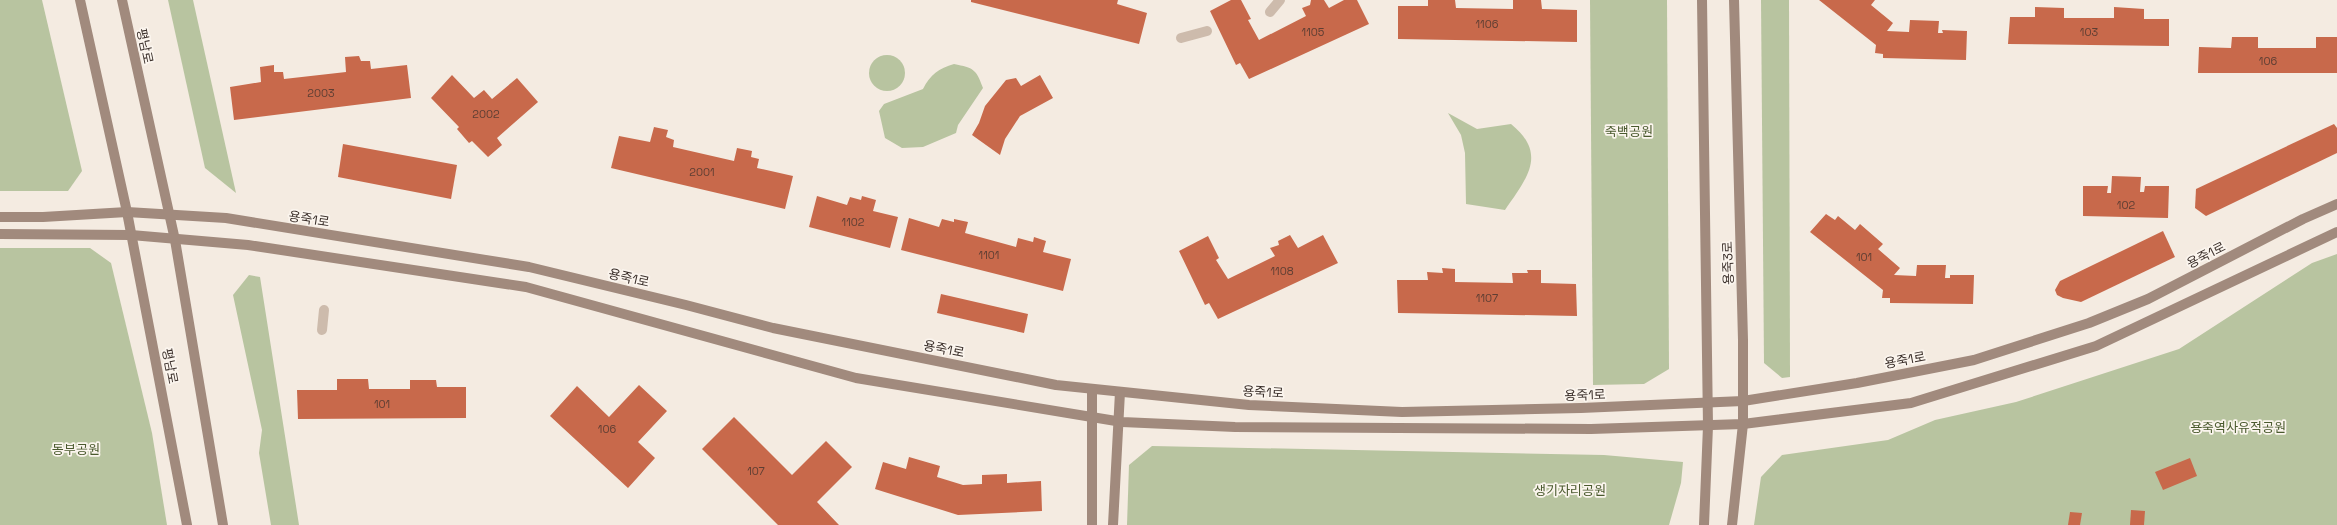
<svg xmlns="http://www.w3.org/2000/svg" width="2337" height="525" font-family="'Space Grotesk','Noto Sans KR',sans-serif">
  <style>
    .green { fill: #b8c4a0 }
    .building { fill: #c8694b }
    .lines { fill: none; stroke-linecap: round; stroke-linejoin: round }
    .street { stroke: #cdbbac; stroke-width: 10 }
    .secondary { stroke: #a18a7d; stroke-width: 10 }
    .labels { text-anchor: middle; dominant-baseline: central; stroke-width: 3.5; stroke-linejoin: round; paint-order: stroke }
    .number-label { font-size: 11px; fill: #5e3e33 }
    .street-label { font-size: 13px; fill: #3b302b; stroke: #fbf5ee }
    .park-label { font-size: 13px; fill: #4a5a2e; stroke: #fbf5ee }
  </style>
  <rect width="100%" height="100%" fill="#f4ebe1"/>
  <!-- green -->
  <g class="green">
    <polygon points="0,0 42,0 82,171 68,191 0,191"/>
    <polygon points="168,0 193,0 236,193 205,168"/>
    <polygon points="1590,0 1667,0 1669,369 1644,384 1593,385"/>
    <polygon points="1761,0 1789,0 1790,377 1782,378 1764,363"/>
    <circle cx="887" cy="73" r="18"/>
    <path d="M954 64C974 68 976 69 983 88L958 125 956 133 923 147 902 148 885 138 879 111 884 104 923 89C930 75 939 68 954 64Z"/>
    <path d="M1448 113 1477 129 1511 124C1548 154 1527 178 1505 210L1466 204 1465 153 1461 135Z"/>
    <polygon points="0,248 90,248 111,263 152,433 167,525 0,525"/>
    <polygon points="2337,254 2337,525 1754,525 1761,477 1782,455 1888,440 1935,420 2016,402 2179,349 2312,263"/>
    <polygon points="249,275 260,277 299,525 271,525 259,453 262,430 233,295"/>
    <polygon points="1152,446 1604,455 1683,462 1681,483 1669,525 1127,525 1129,465"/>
  </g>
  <!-- building -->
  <g class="building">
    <polygon points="971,0 1118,0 1117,4 1147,13 1139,44 971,2"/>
    <polygon points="1231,0 1241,0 1251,19 1248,20 1259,40 1306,16 1302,8 1310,5 1311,0 1324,0 1329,8 1344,0 1357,0 1369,24 1249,79 1240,63 1236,65 1210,11"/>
    <polygon points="1428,0 1455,0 1456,8 1513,9 1513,0 1541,0 1542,9 1577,10 1577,42 1398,39 1398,6 1428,6"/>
    <polygon points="1819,0 1875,0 1871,5 1893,23 1887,31 1909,32 1910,20 1939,21 1938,33 1943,33 1942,30 1967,31 1966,60 1883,58 1883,54 1875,53 1876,45"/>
    <polygon points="2035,7 2064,8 2064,18 2114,18 2114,7 2144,9 2144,19 2169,19 2169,46 2008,44 2010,17 2035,17"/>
    <polygon points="2232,37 2258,37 2258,48 2316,48 2316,37 2337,37 2337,73 2198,73 2199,47 2231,48"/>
    <polygon points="359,56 361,61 370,61 371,69 407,65 411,98 234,120 230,87 261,82 260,67 274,65 274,72 283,72 284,79 346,72 345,57"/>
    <polygon points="452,75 474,98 484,90 492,99 517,78 538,102 497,138 502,145 488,157 472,141 469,143 457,129 459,127 431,98"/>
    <polygon points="1040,75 1053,98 1020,116 1005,139 1000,155 972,135 979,123 985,106 1006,80 1016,78 1021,86"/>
    <polygon points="2334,124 2337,128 2337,153 2206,216 2195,208 2196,189"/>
    <polygon points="654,127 668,130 666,137 674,140 673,147 734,161 737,148 752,151 751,157 759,159 757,168 793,176 785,209 611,168 619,136 650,142"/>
    <polygon points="343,144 457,165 451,199 338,177"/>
    <polygon points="2112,176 2141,177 2140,192 2144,192 2145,186 2169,186 2168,218 2083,216 2083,186 2108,186 2107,193 2111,193"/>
    <polygon points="817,196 847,205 850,197 861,200 862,196 876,200 873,211 898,217 890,248 809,227"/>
    <polygon points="1826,214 1835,220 1838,216 1855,230 1860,224 1883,244 1878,249 1900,268 1894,275 1916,276 1917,265 1946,265 1945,278 1950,278 1950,275 1974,275 1973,304 1890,303 1890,298 1882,298 1883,290 1810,232"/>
    <polygon points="909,218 939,227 942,219 954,222 954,219 968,222 965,233 1016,247 1018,238 1033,242 1034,237 1046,241 1043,252 1071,259 1063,291 901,250"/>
    <polygon points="2163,231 2175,257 2081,302 2063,298 2057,295 2055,290 2060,281"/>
    <polygon points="1290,235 1298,248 1323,235 1338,263 1218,319 1209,303 1205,305 1179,251 1208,236 1219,258 1216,260 1228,279 1275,256 1270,248 1279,245 1278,241"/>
    <polygon points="1442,268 1455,269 1455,282 1513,283 1512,273 1528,273 1527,270 1541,270 1541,283 1576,284 1577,316 1398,313 1397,280 1428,280 1427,272 1443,273"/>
    <polygon points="941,294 1028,314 1024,333 937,313"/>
    <polygon points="337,379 368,379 369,389 410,389 410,380 436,380 437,387 466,387 466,418 298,419 297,390 337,390"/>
    <polygon points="639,385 667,411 638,442 655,458 628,488 550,416 577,386 609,417"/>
    <polygon points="734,417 792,475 826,441 852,467 817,502 839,525 778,525 702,449"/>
    <polygon points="909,457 940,466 937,477 963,485 982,484 982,475 1007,474 1007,483 1041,481 1042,511 958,515 875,489 883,462 906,469"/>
    <polygon points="2190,458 2197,476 2163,490 2155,472"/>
    <polygon points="2131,510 2145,511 2144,525 2130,525"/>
    <polygon points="2070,512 2082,513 2080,525 2068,525"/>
  </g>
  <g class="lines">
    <!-- street -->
    <g class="street">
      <polyline points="1270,12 1280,0"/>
      <polyline points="1181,38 1207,31"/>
      <polyline points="322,330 324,310"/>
    </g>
    <!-- secondary -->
    <g class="secondary">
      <polyline points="80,0 127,212 187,525"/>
      <polyline points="122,0 175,240 223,525"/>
      <polyline points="1702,0 1708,426 1704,525"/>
      <polyline points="0,217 43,217 127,212 226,218 529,267 686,305 773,328 1056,385 1249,405 1402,412 1581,408 1743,401 1857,383 1974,360 2089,323 2148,299 2303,219 2337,204"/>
      <polyline points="0,234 131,235 248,245 526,287 856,378 1122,422 1235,427 1591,429 1743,424 1911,403 2096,346 2337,232"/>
      <polyline points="1092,389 1092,525"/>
      <polyline points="1113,525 1120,392"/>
      <polyline points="1732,525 1743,424 1743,340 1734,0"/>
    </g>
  </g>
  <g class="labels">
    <!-- number labels -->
    <g class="number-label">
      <text x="1487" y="24">1106</text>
      <text x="1313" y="32">1105</text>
      <text x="2089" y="32">103</text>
      <text x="2268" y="61">106</text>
      <text x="321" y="93">2003</text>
      <text x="486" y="114">2002</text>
      <text x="702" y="172">2001</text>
      <text x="2126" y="205">102</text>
      <text x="853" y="222">1102</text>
      <text x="989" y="255">1101</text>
      <text x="1864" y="257">101</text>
      <text x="1282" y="271">1108</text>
      <text x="1487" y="298">1107</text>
      <text x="382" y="404">101</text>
      <text x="607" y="429">106</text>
      <text x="756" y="471">107</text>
    </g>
    <!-- street labels -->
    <g class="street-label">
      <text transform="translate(145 46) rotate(78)">평남로</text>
      <text transform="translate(309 219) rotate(9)">용죽1로</text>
      <text transform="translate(2206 255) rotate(-27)">용죽1로</text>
      <text transform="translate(1728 263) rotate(-92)">용죽3로</text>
      <text transform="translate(629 278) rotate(13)">용죽1로</text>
      <text transform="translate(944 349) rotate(11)">용죽1로</text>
      <text transform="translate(1905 360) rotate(-11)">용죽1로</text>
      <text transform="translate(170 366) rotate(79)">평남로</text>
      <text transform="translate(1263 392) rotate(3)">용죽1로</text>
      <text transform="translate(1585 395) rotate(-2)">용죽1로</text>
    </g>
    <!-- park labels -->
    <g class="park-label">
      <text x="1629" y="131">죽백공원</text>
      <text x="2238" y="427">용죽역사유적공원</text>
      <text x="76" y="449">동부공원</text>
      <text x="1570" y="490">생기자리공원</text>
    </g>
  </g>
</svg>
